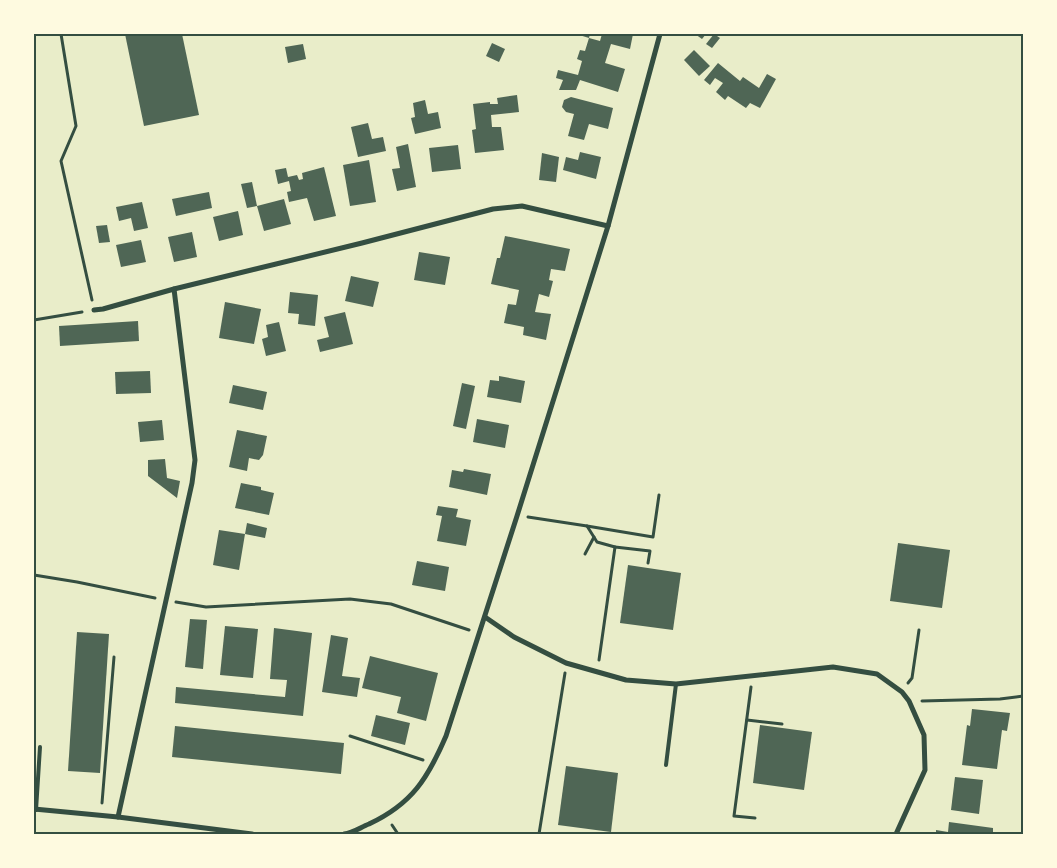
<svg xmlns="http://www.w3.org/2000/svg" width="1057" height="868" font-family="'Golos Text',sans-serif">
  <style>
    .building { fill: #4f6655 }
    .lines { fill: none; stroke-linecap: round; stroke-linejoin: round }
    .path { stroke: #344e41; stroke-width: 3 }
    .service { stroke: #344e41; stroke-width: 4 }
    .minor { stroke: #344e41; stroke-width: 5 }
    .neatline { fill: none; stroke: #344e41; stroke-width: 2 }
  </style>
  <rect width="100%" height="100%" fill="#e9edc9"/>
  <!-- building -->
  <g class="building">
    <polygon points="125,34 182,34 199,115 144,126"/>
    <polygon points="576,34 590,34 589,38"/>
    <polygon points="602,34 633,34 630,49 611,44 605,63 625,69 618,92 580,80 576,90 559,90 563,80 556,78 558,70 578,75 582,61 577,59 580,50 585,51 589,38 600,41"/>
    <polygon points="695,34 706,34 702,39"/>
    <polygon points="714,34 720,38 712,48 706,44"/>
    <polygon points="492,43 505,49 499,62 486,56"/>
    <polygon points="303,44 306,59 288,63 285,47"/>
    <polygon points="694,50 710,66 699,76 684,60"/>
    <polygon points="718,63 740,81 743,77 759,88 767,74 776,79 760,108 750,103 746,108 728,96 725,100 716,92 723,83 715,78 710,85 704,80"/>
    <polygon points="517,95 519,112 491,115 492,127 501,127 504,150 475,153 472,130 476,129 473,104 490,102 490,104 498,104 497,98"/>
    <polygon points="571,97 613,108 608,129 589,124 584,140 568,136 574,114 566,112 562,107 564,100"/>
    <polygon points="425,100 428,114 438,112 441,128 415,134 411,118 415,117 413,103"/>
    <polygon points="368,123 372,139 383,137 386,151 358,157 351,127"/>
    <polygon points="408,144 416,187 397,191 392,169 400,168 396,147"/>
    <polygon points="458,145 461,169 432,172 429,148"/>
    <polygon points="580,152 601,157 596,179 563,170 566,157 578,160"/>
    <polygon points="542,153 559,157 556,182 539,180"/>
    <polygon points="369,160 376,202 350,206 343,165"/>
    <polygon points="324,167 336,216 314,221 307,198 289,202 287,192 291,191 289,181 278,184 275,170 286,168 288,177 297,175 299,180 303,179 302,173"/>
    <polygon points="252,182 257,206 247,208 241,184"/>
    <polygon points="209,192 212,208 176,216 172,199"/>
    <polygon points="284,199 291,224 264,231 257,206"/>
    <polygon points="142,202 148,228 134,231 131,218 119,221 116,207"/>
    <polygon points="238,211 243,235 219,241 213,217"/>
    <polygon points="107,225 110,242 99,243 96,226"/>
    <polygon points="192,232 197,257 174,262 168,237"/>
    <polygon points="505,236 570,249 565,271 551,269 549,280 553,281 549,297 539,294 535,312 551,314 546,340 523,335 524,327 504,323 508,304 516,305 519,290 491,284 497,258 500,258"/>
    <polygon points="141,240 146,262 121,267 116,245"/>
    <polygon points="419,252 450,257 445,285 414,280"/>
    <polygon points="351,276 379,282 373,307 345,301"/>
    <polygon points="290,292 318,295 315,326 298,324 299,314 288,313"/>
    <polygon points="225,302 261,309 254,344 219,338"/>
    <polygon points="345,312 353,344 320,352 317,340 329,337 324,317"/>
    <polygon points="138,321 139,341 60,346 59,326"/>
    <polygon points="279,322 286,351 266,356 262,339 268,337 266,325"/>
    <polygon points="150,371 151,393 116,394 115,372"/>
    <polygon points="499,376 525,381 521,403 487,397 490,380 499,381"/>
    <polygon points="462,383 475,386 466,429 453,426"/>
    <polygon points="233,385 267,392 263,410 229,403"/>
    <polygon points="477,419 509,425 505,448 473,442"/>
    <polygon points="162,420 164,440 140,442 138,422"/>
    <polygon points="237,430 267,436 263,455 259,460 249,458 247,471 229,467"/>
    <polygon points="165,459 167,478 180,481 177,498 148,476 148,460"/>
    <polygon points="464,469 491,474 487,495 449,487 452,470 463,472"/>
    <polygon points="241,483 261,487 261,490 274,493 269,515 235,508"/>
    <polygon points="438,506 458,509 456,517 471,520 466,546 437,541 442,516 436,515"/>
    <polygon points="247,523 267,528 265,538 245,534 239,570 213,565 219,530 245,534"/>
    <polygon points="898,543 950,550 942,608 890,601"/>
    <polygon points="417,561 449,567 445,591 412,585"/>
    <polygon points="628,565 681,573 673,630 620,623"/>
    <polygon points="190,619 207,620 203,669 185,667"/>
    <polygon points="225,626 258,629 253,678 220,675"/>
    <polygon points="274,628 312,633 303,716 175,703 176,687 285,697 287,680 270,679"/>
    <polygon points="77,632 109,634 100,773 68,771"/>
    <polygon points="331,635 348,638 342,676 360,678 357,697 322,692"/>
    <polygon points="370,656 438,673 426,721 397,713 401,697 362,688"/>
    <polygon points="972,709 1010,713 1007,731 1002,730 997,769 962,765 967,725 970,726"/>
    <polygon points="376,715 410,723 405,745 371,736"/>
    <polygon points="760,725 812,732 804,790 753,783"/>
    <polygon points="175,726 344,743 341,774 172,757"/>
    <polygon points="566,766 618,773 611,832 558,825"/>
    <polygon points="955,777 983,780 979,814 951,810"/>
    <polygon points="949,822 993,828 993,834 936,834 936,830 948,832"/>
  </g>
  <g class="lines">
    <!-- path -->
    <g class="path">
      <polyline points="61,34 76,126 61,161 92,300"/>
      <polyline points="34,320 82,312"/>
      <polyline points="528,517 587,526 597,542 615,547"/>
      <polyline points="587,526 653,537 659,495"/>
      <polyline points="585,554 594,537"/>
      <polyline points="34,575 77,582 155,598"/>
      <polyline points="176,602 206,607 350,599 391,604 469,630"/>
      <polyline points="599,660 615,547 650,551 648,563"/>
      <polyline points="908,683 912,678 919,630"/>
      <polyline points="751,687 734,816 755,818"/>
      <polyline points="922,701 1000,699 1023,696"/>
      <polyline points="747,720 782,724"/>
      <polyline points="350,736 423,760"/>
      <polyline points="102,803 114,657"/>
      <polyline points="392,825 398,834"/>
      <polyline points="539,834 565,673"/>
    </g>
    <!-- service -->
    <g class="service">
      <polyline points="666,765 676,684"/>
      <polyline points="36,810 40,747"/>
    </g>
    <!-- minor -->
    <g class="minor">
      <polyline points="94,310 103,309 174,289 362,243 493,209 522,206 608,226"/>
      <polyline points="485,617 514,637 566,663 626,680 676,684 833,667 877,674 902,692 909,701 924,735 925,770 896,834"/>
      <polyline points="34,809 118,817 252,834"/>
      <polyline points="118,817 192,483 195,460 174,289"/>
      <path d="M344 834C353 833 361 827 369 824 412 804 428 778 446 736L517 516 608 226 660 34"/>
    </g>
  </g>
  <!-- border -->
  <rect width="1057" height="868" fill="none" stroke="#fefae0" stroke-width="70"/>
  <rect x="35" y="35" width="987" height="798" class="neatline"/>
</svg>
